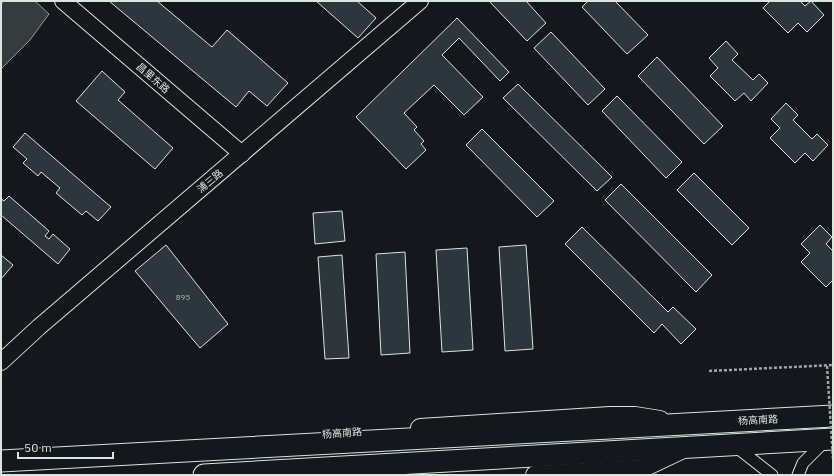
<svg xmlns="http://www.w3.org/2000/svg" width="834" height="476" font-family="'IBM Plex Sans','Noto Sans SC',sans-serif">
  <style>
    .water { fill: #363b3e; stroke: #939e99 }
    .building { fill: #2c363c; stroke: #d8e6dc }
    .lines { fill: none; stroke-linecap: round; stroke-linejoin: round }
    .street-casing { stroke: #d8e6dc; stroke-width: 13 }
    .secondary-casing { stroke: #d8e6dc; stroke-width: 18 }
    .primary-casing { stroke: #d8e6dc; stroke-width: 20 }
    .highway-casing { stroke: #d8e6dc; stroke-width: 23 }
    .path { stroke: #9da8a2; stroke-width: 2.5; stroke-dasharray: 3 2; stroke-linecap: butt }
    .street { stroke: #14181c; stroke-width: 11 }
    .secondary { stroke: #14181c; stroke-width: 16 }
    .primary { stroke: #14181c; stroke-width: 18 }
    .highway { stroke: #14181c; stroke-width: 21 }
    .path-bridge { stroke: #9da8a2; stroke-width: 2.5; stroke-dasharray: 3 2; stroke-linecap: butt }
    .labels { text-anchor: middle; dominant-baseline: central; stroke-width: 3; stroke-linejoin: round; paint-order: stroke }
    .number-label { font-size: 8px; fill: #adbab4 }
    .street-label { font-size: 10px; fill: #d8e6dc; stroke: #14181c }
  </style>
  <rect width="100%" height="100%" fill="#14181c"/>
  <!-- water -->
  <polygon class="water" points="3,1 35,1 49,14 30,40 1,69 1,5"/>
  <!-- building -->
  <g class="building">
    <polygon points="109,1 157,1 212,47 227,30 288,83 267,106 249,91 236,107"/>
    <polygon points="316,1 357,1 376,18 358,38"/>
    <polygon points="489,1 526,1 546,23 527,41"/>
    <polygon points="588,1 615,1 648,35 627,54 582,7"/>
    <polygon points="770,1 800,1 805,6 811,1 824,15 807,32 798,23 788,33 763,8"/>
    <polygon points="457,18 509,72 500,81 459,38 442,55 483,97 464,115 434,85 404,113 417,127 414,130 424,141 421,144 426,150 406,169 356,117"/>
    <polygon points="551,32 605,89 588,105 534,48"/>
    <polygon points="726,41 738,54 732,60 753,80 759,74 768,83 751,101 744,93 735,101 710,76 718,68 709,58"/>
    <polygon points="657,57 723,126 704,144 638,76"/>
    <polygon points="102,71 125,92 118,100 173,148 155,169 76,101"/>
    <polygon points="518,84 612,177 597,191 503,98"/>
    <polygon points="617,96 682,162 666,178 602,111"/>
    <polygon points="786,103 798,115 793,120 812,139 817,134 828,145 813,161 805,153 795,163 770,138 780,128 771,119"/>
    <polygon points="482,129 554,201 537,217 466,145"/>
    <polygon points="25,133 111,207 98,221 86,211 82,215 56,193 60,188 41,172 38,176 23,163 27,159 13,147"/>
    <polygon points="694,173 749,228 732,245 677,190"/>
    <polygon points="621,184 712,275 696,292 605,200"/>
    <polygon points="9,196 49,231 45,236 49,239 53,234 70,249 58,264 1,215 1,199 4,201"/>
    <polygon points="342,211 345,241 315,244 313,213"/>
    <polygon points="820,225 832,237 826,244 833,251 833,280 826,287 801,262 810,253 801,244"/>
    <polygon points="582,227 668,312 673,307 696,329 681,344 662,324 654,333 565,244"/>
    <polygon points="166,245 228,324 200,348 135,271"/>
    <polygon points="526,245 533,349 505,351 499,247"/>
    <polygon points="467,248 473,350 442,352 436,250"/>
    <polygon points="405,252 410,353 381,355 376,254"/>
    <polygon points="1,255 13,265 1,279"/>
    <polygon points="342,255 349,358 325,359 318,257"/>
  </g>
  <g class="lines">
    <!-- street casing -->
    <g class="street-casing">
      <g id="street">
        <polyline points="735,446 772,475"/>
        <polyline points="798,475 803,463 826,440"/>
      </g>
    </g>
    <!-- secondary casing -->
    <g class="secondary-casing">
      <g id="secondary">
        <polyline points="63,1 242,154"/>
        <polyline points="1,362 39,327 420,1"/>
      </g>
    </g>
    <!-- primary casing -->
    <g class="primary-casing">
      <g id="primary">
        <polyline points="420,428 610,416 635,416 660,420"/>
        <polyline points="535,475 641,469 683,449"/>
      </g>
    </g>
    <!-- highway casing -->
    <g class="highway-casing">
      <g id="highway">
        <polyline points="1,461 833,416"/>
        <polyline points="204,475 833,439"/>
      </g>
    </g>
    <!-- path -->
    <polyline class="path" points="709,371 833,365"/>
    <!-- street -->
    <use href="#street" class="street"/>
    <!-- secondary -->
    <use href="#secondary" class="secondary"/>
    <!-- primary -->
    <use href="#primary" class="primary"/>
    <!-- highway -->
    <use href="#highway" class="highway"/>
    <!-- path-bridge -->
    <polyline class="path-bridge" points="827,366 833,459"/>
  </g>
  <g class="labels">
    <!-- number labels -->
    <g class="number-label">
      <text x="183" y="297">895</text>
    </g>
    <!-- street labels -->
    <g class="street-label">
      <text transform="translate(153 78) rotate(41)">昌里东路</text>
      <text transform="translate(210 181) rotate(-40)">浦三路</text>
      <text transform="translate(758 420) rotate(-3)">杨高南路</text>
      <text transform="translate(342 433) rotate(-4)">杨高南路</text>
    </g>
  </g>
  <!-- border -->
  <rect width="834" height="476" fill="none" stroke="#d8e6dc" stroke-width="4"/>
  <!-- scale -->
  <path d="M18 452v6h95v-6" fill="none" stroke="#d8e6dc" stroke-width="2"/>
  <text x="24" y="452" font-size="12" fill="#d8e6dc" stroke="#14181c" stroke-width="3" paint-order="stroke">50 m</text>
</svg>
